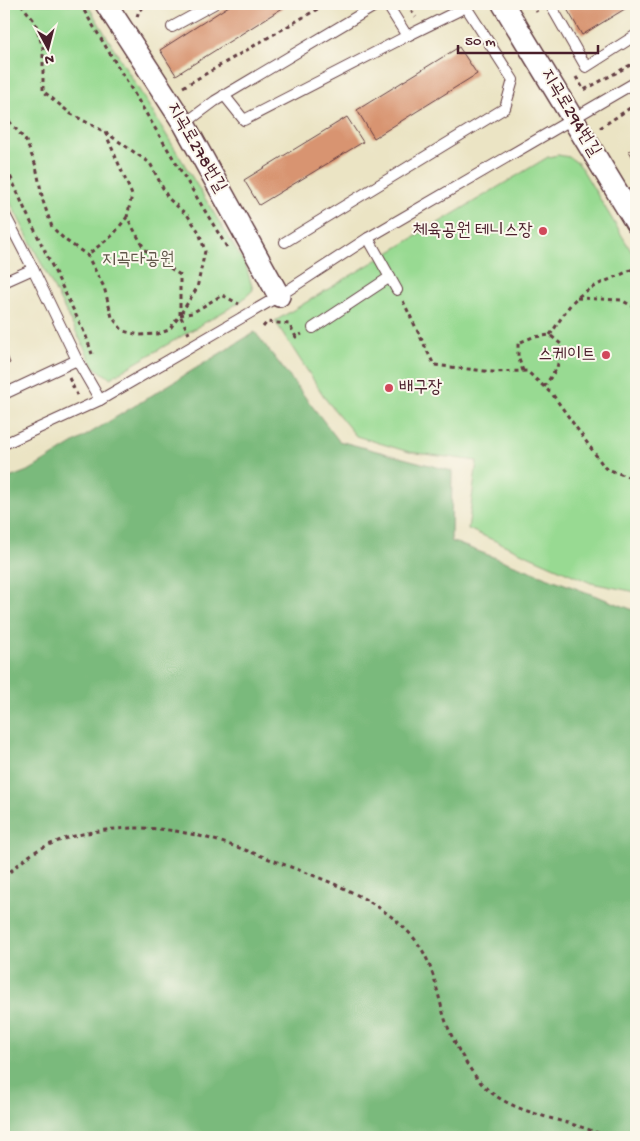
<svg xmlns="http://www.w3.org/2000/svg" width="640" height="1141" font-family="'Gochi Hand','Poor Story',sans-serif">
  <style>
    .green { fill: #98da92; stroke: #717c5e }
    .forest { fill: #7aba7c; stroke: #626c54 }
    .building { fill: #d89471 }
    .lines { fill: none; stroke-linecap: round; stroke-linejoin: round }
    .service-casing { stroke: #623d42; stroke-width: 12 }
    .minor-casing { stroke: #623d42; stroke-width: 24 }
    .path { stroke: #623d42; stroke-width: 3; stroke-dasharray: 4 4; stroke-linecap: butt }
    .service { stroke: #fff; stroke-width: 10 }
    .minor { stroke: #fff; stroke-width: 21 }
    .poi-dot { fill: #d1495b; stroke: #fbf7ec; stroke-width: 2 }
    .labels { text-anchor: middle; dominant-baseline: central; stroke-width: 4; stroke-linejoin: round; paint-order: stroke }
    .street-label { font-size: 18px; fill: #4a1f2b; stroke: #fbf7ec }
    .poi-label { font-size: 18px; fill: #4a1f2b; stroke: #fbf7ec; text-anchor: end }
    .park-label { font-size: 18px; fill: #61574a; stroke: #fbf7ec }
  </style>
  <rect width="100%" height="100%" fill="#fbf7ec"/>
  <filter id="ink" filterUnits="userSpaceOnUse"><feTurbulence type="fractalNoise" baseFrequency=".02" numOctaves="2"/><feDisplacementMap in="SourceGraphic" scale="10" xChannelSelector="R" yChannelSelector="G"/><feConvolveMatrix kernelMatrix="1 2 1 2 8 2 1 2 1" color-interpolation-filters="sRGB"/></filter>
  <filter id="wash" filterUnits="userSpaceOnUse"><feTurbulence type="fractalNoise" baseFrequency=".0096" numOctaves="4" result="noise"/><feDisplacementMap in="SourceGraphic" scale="20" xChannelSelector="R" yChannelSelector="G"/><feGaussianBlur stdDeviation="1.12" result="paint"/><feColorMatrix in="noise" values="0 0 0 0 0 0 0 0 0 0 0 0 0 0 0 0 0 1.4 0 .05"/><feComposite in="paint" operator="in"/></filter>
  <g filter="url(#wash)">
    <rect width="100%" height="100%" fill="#ebe4c4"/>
    <!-- green -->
    <g class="green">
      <polygon points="4,4 87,4 246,266 253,290 240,302 110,378 94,367 4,190"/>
      <polygon points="558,155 569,157 579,164 636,259 636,592 591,583 468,529 477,461 409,452 356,436 327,401 275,321 548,157"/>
    </g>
    <!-- forest -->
    <polygon class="forest" points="255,332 339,441 452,471 451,541 636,611 636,1137 4,1137 4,480 30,470"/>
    <g id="blocks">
      <!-- building -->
      <g class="building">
        <polygon points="232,4 289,4 176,75 160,50"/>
        <polygon points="575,4 633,4 582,35 567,9"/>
        <polygon points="459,47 477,74 374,138 357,110"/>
        <polygon points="347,117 363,142 259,205 244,180"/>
        <polygon points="636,147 636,163 629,151"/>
        <polygon points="4,348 10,363 4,366"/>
      </g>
    </g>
  </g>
  <g filter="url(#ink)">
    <use href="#blocks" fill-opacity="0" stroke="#623d42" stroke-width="1"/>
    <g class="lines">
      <!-- service casing -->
      <g class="service-casing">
        <g id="service">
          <polyline points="387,4 407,36 466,7"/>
          <polyline points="550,4 586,67 636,35"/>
          <polyline points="172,27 214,4"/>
          <polyline points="224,95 244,120 407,36"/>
          <polyline points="184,124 215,101 378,4"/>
          <polyline points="4,213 33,269 77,360 100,400"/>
          <polyline points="368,238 397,290"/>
          <polyline points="285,242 505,108 513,80 466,7 470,4"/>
          <polyline points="4,282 33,269"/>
          <polyline points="313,328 390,277"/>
          <polyline points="4,394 77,360"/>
          <polyline points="4,444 100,400 279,296 368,238 636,82"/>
        </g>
      </g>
      <!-- minor casing -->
      <g class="minor-casing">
        <g id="minor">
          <polyline points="106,4 184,124 279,296"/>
          <polyline points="503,4 636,223"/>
        </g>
      </g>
      <!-- path -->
      <g class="path">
        <polyline points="21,4 35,22 43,48 43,91 71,114 105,132 132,195 127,217"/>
        <polyline points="80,4 228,249"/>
        <polyline points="406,4 416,17"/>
        <polyline points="532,4 537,12"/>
        <polyline points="137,17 139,10 150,4"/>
        <polyline points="576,77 584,90 636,62"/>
        <polyline points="183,87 326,4"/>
        <polyline points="4,115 26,141 36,166 43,201 52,227 65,240 87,255 104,287 112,317 123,331 139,335 157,334 169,330 180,315 180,275 145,250 127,217 113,235 87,255"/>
        <polyline points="600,128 636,104"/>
        <polyline points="105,132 150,163 168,198 188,216 199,232 205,251 197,288 180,315 189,334"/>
        <polyline points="4,162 26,212 86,336 92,354"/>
        <polyline points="577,298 621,300 636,308"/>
        <polyline points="403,301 434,365 493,372 527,371 553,395 605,468 636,480"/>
        <polyline points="180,315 192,313 222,295 239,304"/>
        <polyline points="263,327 267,322 289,324 296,337 302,334"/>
        <path d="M550 335C558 324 568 305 578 297 595 283 617 278 636 267"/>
        <polyline points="523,371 518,356 518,343 533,337 550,335 562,345 557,368 544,387"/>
        <polyline points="69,378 77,395"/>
        <path d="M4 877C13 869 23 860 33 853 72 829 136 823 180 832 217 838 253 853 288 866 332 882 380 900 412 936 432 958 436 988 444 1016 451 1039 470 1074 488 1090 520 1117 570 1119 607 1137"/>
      </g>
      <!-- service -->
      <use href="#service" class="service"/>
      <!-- minor -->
      <use href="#minor" class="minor"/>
    </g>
  </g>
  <!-- markers -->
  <g class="poi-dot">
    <circle cx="543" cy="231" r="5"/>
    <circle cx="606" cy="355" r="5"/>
    <circle cx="389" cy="388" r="5"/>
  </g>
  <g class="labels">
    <!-- street labels -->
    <g class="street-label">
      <text transform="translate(570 113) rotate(59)">지곡로294번길</text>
      <text transform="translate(196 148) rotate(60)">지곡로278번길</text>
    </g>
    <!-- poi labels -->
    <g class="poi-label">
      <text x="533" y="231">체육공원 테니스장</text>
      <text x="596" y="355">스케이트</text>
      <text x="399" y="388" text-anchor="start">배구장</text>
    </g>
    <!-- park labels -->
    <g class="park-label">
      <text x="138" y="260">지곡다공원</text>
    </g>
  </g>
  <!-- margin -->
  <rect width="640" height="1141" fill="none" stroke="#fbf7ec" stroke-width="20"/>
  <!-- north arrow -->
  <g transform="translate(48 48) rotate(173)" stroke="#fbf7ec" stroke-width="4" paint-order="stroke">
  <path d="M0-4L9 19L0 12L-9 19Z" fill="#4a1f2b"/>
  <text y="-8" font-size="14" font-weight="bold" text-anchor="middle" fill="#4a1f2b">N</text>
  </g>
  <!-- scale -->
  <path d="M458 45v8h140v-8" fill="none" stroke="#4a1f2b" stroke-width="2.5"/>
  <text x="465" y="45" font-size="15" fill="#4a1f2b" stroke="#fbf7ec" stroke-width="4" paint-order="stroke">50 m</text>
</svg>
